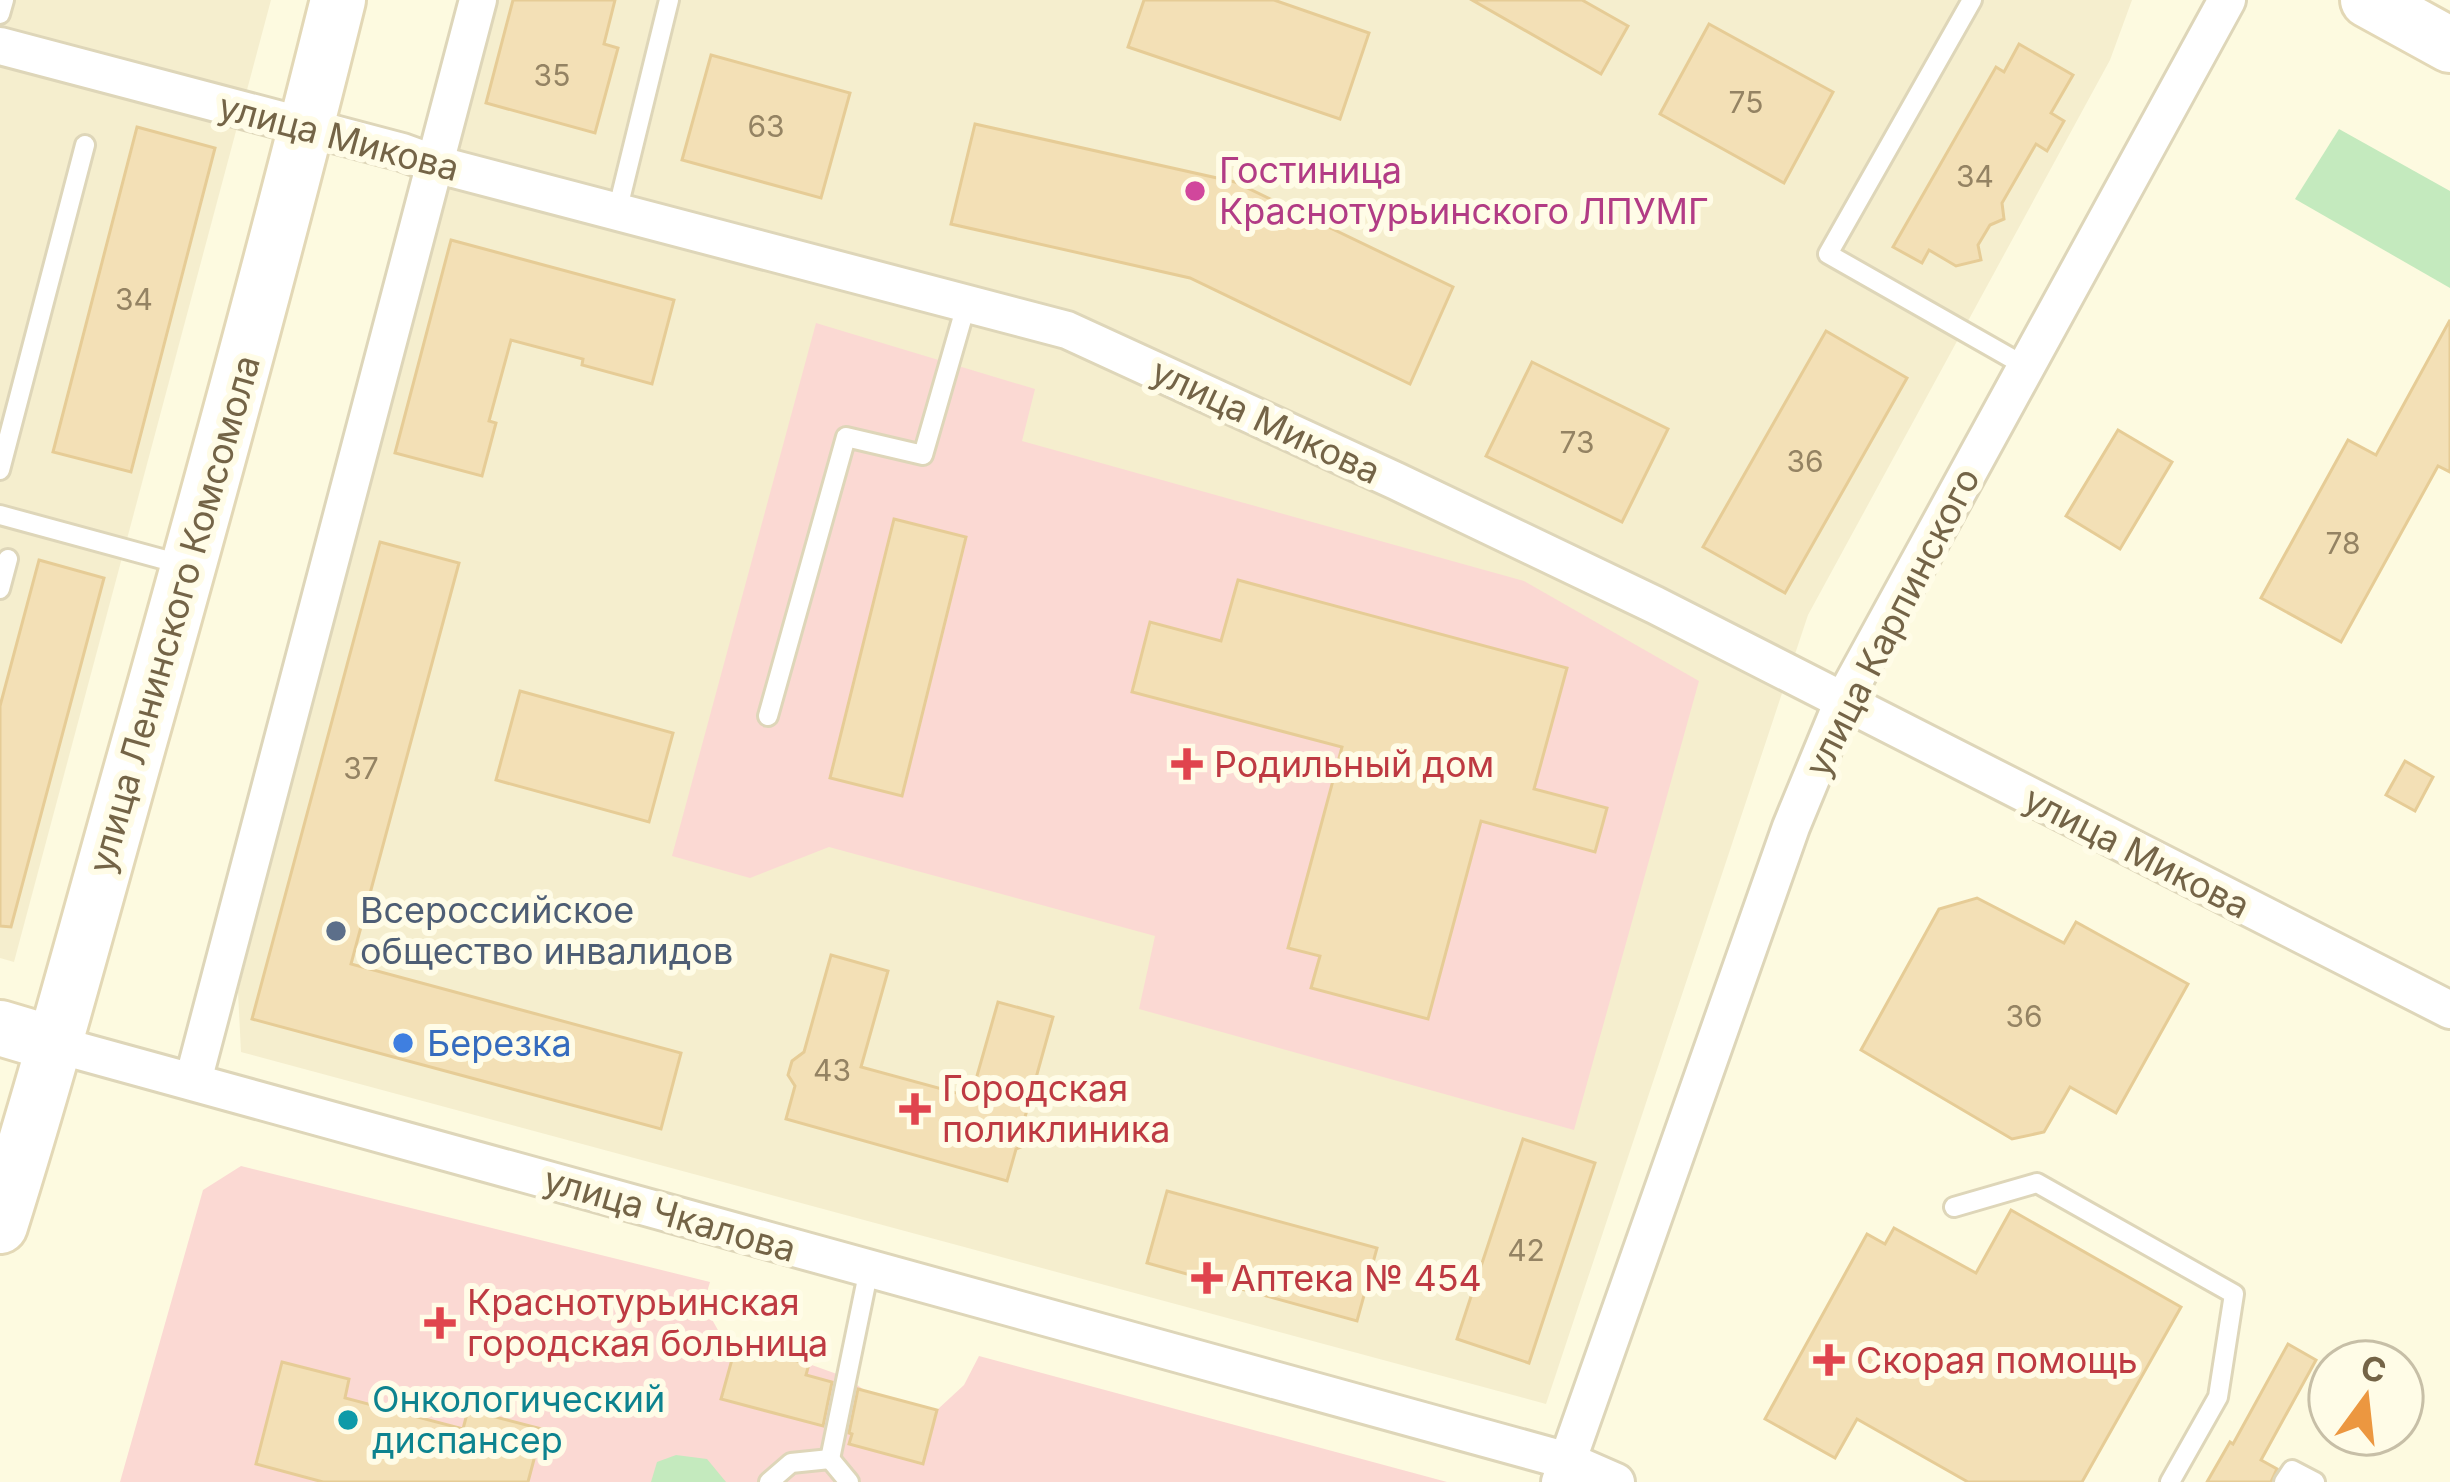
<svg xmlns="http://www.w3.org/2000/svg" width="2450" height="1482" viewBox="0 0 2450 1482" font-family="Inter,sans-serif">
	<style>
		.residential { fill: #f5eece }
		.medical { fill: #fbd9d3 }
		.green { fill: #c4eabe }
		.building { fill: #f3e0b6; stroke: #e6cc96; stroke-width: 3 }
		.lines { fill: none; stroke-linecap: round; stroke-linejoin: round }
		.service-casing { stroke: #ded6b9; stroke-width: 24 }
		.minor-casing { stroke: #ded6b9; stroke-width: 42 }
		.secondary-casing { stroke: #e3d8b6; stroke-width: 60 }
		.service { stroke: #fff; stroke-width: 18 }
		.minor { stroke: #fff; stroke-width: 36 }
		.secondary { stroke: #fff; stroke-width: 54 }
		.hotel-dot { fill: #d1479c; stroke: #fffce7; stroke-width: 4.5 }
		.health-dot { fill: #e0444e; stroke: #fffce7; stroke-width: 4.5 }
		.service-dot { fill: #5c6f8a; stroke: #fffce7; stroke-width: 4.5 }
		.shop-dot { fill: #3f7fe0; stroke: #fffce7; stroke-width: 4.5 }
		.culture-dot { fill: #0f9aa8; stroke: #fffce7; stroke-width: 4.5 }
		.labels { text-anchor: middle; stroke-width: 12; stroke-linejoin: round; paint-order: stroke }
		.number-label { font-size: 30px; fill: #948363 }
		.street-label { font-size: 36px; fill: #746447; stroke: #fffce7 }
		.hotel-label { font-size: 36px; fill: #b23c85; stroke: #fffce7; text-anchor: start }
		.health-label { font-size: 36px; fill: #be3a42; stroke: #fffce7; text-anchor: start }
		.service-label { font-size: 36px; fill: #4e5e75; stroke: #fffce7; text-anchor: start }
		.shop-label { font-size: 36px; fill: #366cbe; stroke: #fffce7; text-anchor: start }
		.culture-label { font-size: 36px; fill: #0d838f; stroke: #fffce7; text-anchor: start }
	</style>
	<rect width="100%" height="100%" fill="#fdfae0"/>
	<g class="residential">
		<polygon points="0,0 271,0 14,962 0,958"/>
		<polygon points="493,0 2132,0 2110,60 1808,615 1546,1404 241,1052 238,992"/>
	</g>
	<g class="medical">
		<polygon points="816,323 1035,389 1022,441 1524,581 1699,681 1574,1130 1139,1009 1155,936 829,847 750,878 672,856"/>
		<polygon points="241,1166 710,1282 705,1299 709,1314 719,1332 736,1345 809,1364 848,1378 864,1390 937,1410 964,1385 979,1356 1447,1482 120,1482 203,1190"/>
	</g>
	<g class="green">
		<polygon points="2339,129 2450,191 2450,288 2295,199"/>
		<polygon points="676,1455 707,1459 726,1482 651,1482 657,1462"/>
	</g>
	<g class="building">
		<polygon points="513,0 615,0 604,44 618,48 595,133 486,103"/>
		<polygon points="1144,0 1274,0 1369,33 1340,119 1128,47"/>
		<polygon points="1472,0 1582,0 1628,26 1601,74"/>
		<polygon points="1709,24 1833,92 1784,183 1660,114"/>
		<polygon points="2019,44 2073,75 2051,113 2064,121 2047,151 2036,144 2002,203 2004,219 1990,225 1978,245 1981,260 1956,266 1929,250 1922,263 1893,247 1996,67 2004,72"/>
		<polygon points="711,55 850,93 821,198 682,160"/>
		<polygon points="975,124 1235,182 1453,287 1410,384 1190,278 951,224"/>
		<polygon points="137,127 215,148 131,472 53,452"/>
		<polygon points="451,240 674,300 652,384 582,365 583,359 511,340 489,421 496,423 482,476 395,453"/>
		<polygon points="2450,320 2450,472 2438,466 2341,642 2261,598 2348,440 2376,455"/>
		<polygon points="1826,331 1907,378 1785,593 1703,547"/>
		<polygon points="1532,362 1668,429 1622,522 1486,456"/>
		<polygon points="2118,430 2172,462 2120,549 2066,516"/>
		<polygon points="894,519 966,537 902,796 830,778"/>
		<polygon points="380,542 459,563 351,964 681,1053 661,1129 252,1019"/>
		<polygon points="39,560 104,578 11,927 0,926 0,706"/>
		<polygon points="1238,580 1567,668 1534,789 1607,808 1595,852 1481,821 1428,1019 1311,988 1320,956 1288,948 1342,747 1132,692 1150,622 1221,641"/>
		<polygon points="520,691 673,733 649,822 496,780"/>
		<polygon points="2405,761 2433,777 2415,811 2386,795"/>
		<polygon points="1977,898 2064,943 2076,922 2188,984 2116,1113 2070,1087 2044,1132 2012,1139 1861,1050 1939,909"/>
		<polygon points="831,955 888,971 861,1067 971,1097 998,1002 1053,1017 1025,1117 1033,1128 1028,1144 1016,1149 1007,1181 786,1119 795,1086 788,1075 792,1061 804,1052"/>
		<polygon points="1523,1139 1595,1163 1529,1363 1457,1339"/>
		<polygon points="1167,1191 1377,1248 1357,1321 1147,1263"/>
		<polygon points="2011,1210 2181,1307 2082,1482 1968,1482 1857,1419 1835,1458 1765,1419 1867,1234 1885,1244 1894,1228 1976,1273"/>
		<polygon points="2288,1344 2316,1360 2261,1460 2277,1469 2271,1482 2207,1482 2230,1442 2233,1444"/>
		<polygon points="736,1345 809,1364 806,1375 832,1382 823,1426 721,1399"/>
		<polygon points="282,1362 349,1379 345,1398 463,1429 468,1410 542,1429 528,1482 323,1482 256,1464"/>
		<polygon points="858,1389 937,1410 923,1464 849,1444 852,1434 849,1433"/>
	</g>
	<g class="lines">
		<g class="service-casing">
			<g id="service">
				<polyline points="1972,0 1828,254 2025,366"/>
				<polyline points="0,14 4,0"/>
				<polyline points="617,212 669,0"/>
				<polyline points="0,470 85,145"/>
				<polyline points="0,515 184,565"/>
				<polyline points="0,589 8,559"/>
				<polyline points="768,716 846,437 923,455 967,302"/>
				<polyline points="1954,1207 2037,1183 2234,1294 2218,1397 2170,1482"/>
				<polyline points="830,1459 869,1269"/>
				<polyline points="830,1459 849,1482"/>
				<polyline points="769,1482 791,1463 830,1459"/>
				<polyline points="2284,1482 2292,1470 2315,1482"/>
			</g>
		</g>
		<g class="minor-casing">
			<g id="minor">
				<polyline points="0,46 402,152 435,164 1067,330 1396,481 1655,605 2450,1010"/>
				<polyline points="54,1044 1568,1461 1616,1482"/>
				<polyline points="193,1081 478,0"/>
				<polyline points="1560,1482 1791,827 1843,701 2227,0"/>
			</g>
		</g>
		<g class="secondary-casing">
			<g id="secondary">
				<polyline points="2368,0 2450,45"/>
				<polyline points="0,1028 54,1044"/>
				<path d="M0 1226C50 1067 93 906 138 746 208 498 276 250 338 0"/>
			</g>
		</g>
		<use href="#service" class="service"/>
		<use href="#minor" class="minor"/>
		<use href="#secondary" class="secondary"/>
	</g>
	<circle class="hotel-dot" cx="1195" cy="191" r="12"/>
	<g class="health-dot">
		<path d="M1181 746h12v12h12v12h-12v12h-12v-12h-12v-12h12z"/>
		<path d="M909 1091h12v12h12v12h-12v12h-12v-12h-12v-12h12z"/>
		<path d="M1201 1260h12v12h12v12h-12v12h-12v-12h-12v-12h12z"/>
		<path d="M434 1305h12v12h12v12h-12v12h-12v-12h-12v-12h12z"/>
		<path d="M1823 1342h12v12h12v12h-12v12h-12v-12h-12v-12h12z"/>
	</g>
	<circle class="service-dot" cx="336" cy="931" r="12"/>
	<circle class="shop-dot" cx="403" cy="1043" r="12"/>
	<circle class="culture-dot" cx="348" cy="1420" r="12"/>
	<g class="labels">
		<g class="number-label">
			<text x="552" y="86">35</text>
			<text x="1746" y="113">75</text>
			<text x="766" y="137">63</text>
			<text x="1975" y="187">34</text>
			<text x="134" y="310">34</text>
			<text x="1577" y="453">73</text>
			<text x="1805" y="472">36</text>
			<text x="2343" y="554">78</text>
			<text x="361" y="779">37</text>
			<text x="2024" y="1027">36</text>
			<text x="832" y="1081">43</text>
			<text x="1526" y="1261">42</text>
		</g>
		<g class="street-label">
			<text transform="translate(339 137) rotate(15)" y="13">улица Микова</text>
			<text transform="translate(1266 421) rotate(25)" y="13">улица Микова</text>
			<text transform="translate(174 614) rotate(-74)" y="13">улица Ленинского Комсомола</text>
			<text transform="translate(1892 622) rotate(-63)" y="13">улица Карпинского</text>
			<text transform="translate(2137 852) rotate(27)" y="13">улица Микова</text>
			<text transform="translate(670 1214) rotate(16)" y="13">улица Чкалова</text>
		</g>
		<g class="hotel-label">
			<text x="1219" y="183">Гостиница<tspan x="1219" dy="41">Краснотурьинского ЛПУМГ</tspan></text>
		</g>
		<g class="health-label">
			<text x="1214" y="777">Родильный дом</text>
			<text x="942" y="1101">Городская<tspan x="942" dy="41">поликлиника</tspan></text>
			<text x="1231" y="1291">Аптека № 454</text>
			<text x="467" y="1315">Краснотурьинская<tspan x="467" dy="41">городская больница</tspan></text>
			<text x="1856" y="1373">Скорая помощь</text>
		</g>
		<g class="service-label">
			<text x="360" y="923">Всероссийское<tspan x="360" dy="41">общество инвалидов</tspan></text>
		</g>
		<g class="shop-label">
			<text x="427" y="1056">Березка</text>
		</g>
		<g class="culture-label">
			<text x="372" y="1412">Онкологический<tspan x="372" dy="41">диспансер</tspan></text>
		</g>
	</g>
	<g transform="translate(2366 1398) rotate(15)"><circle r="57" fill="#fffce7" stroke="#c7bfa7" stroke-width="3"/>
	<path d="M0-9L21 45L0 30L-21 45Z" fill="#ec9740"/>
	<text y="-18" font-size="33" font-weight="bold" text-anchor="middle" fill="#746447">С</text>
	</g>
</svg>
